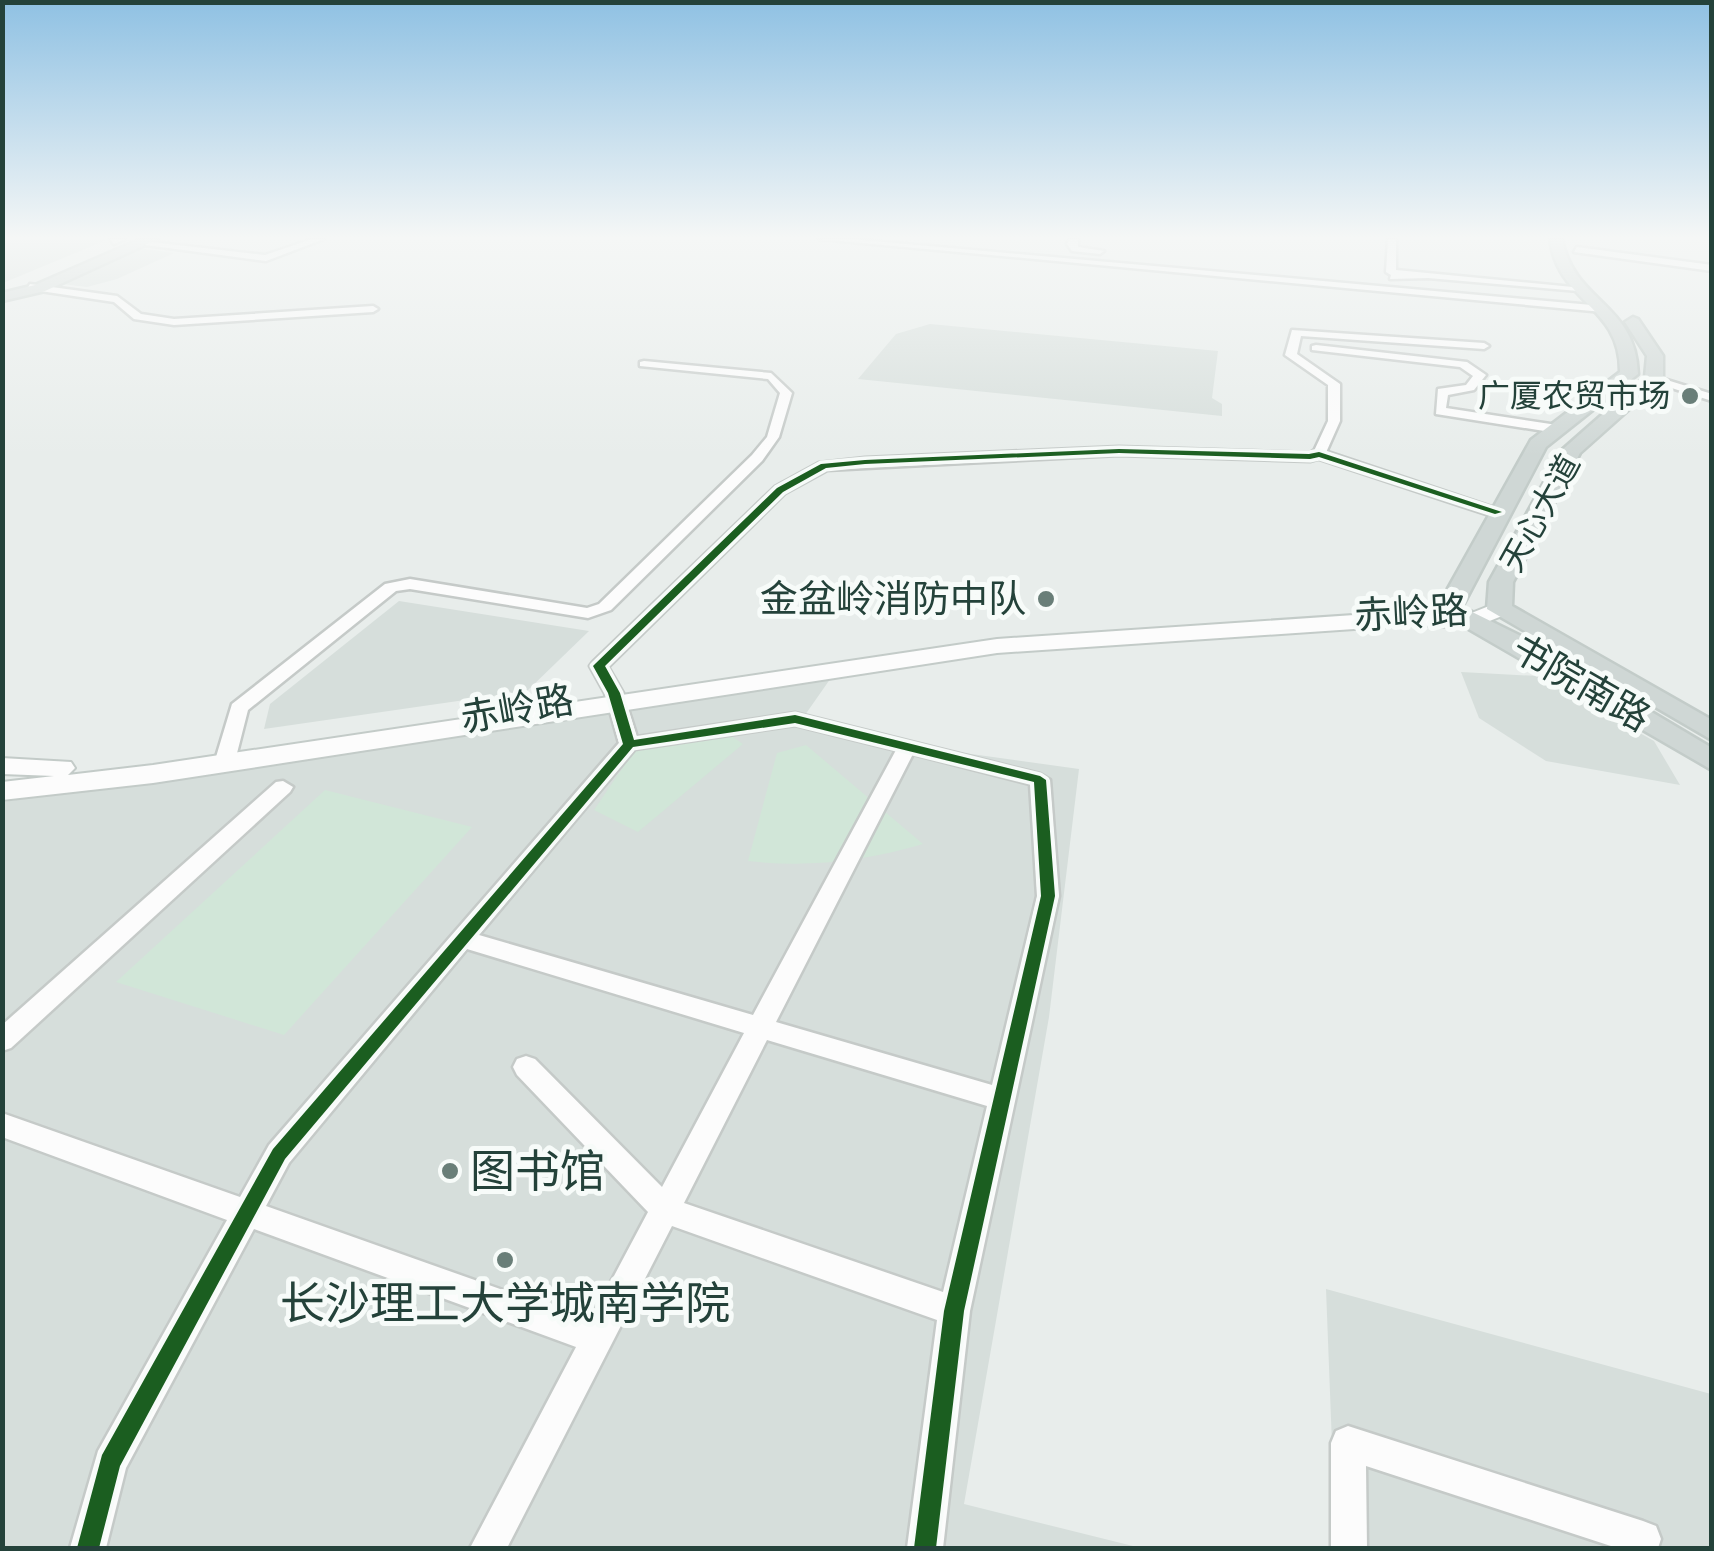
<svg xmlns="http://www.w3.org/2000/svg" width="1714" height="1551" viewBox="0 0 1714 1551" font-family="Jost,'Noto Sans SC',sans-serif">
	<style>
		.built { fill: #d6dedb }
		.green { fill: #d1e6d8 }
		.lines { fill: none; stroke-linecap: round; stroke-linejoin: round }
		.minor-casing { stroke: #c5cac8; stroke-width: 5 }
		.tertiary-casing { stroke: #c5cac8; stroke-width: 5 }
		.secondary-casing { stroke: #c3cbc8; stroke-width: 4 }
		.primary-casing { stroke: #c3ccc9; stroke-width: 5 }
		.minor { fill: #fcfcfc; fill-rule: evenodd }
		.tertiary { fill: #fcfcfc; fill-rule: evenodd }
		.secondary { fill: #fcfcfc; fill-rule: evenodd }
		.primary { fill: #cfd7d5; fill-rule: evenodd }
		.cycleway-casing { stroke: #f7fbf9; stroke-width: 7 }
		.cycleway { fill: #1b5e20; fill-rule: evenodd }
		.poi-dot { fill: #697e78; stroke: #f7fbf9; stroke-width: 4 }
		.labels { text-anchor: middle; stroke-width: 10; stroke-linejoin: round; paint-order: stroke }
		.far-poi-label { font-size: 32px; fill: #24423a; stroke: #f7fbf9; text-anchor: end }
		.far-street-label { font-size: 32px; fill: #24423a; stroke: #f7fbf9 }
		.poi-label { font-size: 38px; fill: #24423a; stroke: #f7fbf9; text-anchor: end }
		.street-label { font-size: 38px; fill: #24423a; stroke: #f7fbf9 }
		.near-poi-label { font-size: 45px; fill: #24423a; stroke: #f7fbf9; text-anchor: start }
	</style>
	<rect width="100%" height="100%" fill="#e8edeb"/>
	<g class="built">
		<polygon points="3,239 109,239 3,283"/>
		<polygon points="138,248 174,253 117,279 87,287 62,284"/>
		<polygon points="930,324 1218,351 1212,398 1222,404 1222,416 858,379 896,334"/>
		<polygon points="399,601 589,631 527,691 264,729 270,704"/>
		<polygon points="1461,672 1538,676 1654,741 1680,785 1546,761 1479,718"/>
		<polygon points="833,675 805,715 964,753 1079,769 1049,1017 964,1504 1141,1548 3,1548 3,802"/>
		<polygon points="1326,1289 1711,1394 1711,1548 1336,1548"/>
	</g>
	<g class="green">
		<polygon points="727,733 743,744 638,832 594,810 636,748"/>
		<path d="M806 745 923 844C865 861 808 868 748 861L777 753Z"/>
		<polygon points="325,790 472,827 284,1035 116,982"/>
	</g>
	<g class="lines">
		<g class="minor-casing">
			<g id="minor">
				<polygon points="312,239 324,239 266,261 138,244 142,241 265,255"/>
				<polygon points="819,239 850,239 1603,306 1608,309 1603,312"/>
				<polygon points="1070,239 1078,239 1078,247 1104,251 1100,254 1072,251 1067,244"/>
				<polygon points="1388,239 1396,239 1396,270 1583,288 1578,291 1428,278 1390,279 1391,275 1386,272"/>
				<polygon points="1577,247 1712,265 1712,271 1574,252"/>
				<polygon points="30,284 117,296 141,314 174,319 373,306 378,309 373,312 174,325 134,319 114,302 27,289"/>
				<path d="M1292 330 1484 343 1489 346 1484 349 1301 336 1297 354 1340 384V421L1324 457 1310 461 1119 455 827 470 785 493 608 667 623 693 637 737 795 713 1040 774 1050 780 1059 896 970 1311 943 1548H907L937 1320 672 1226 507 1548H470L576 1347 254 1229 126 1468 106 1548H70L98 1451 227 1220 2 1137V1113L240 1197 269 1145 619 743 605 693 590 666 593 662 775 487 819 463 865 458 1119 447 1309 453 1314 451 1328 421V385L1285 355ZM795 725 896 750 753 1015 479 935 635 749ZM913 754 1030 784 1037 896 992 1085 776 1022ZM467 949 744 1033 662 1187 535 1059 526 1056 517 1059 513 1067 517 1075 648 1212 590 1321 266 1206 289 1163ZM767 1040 987 1106 943 1292 684 1203Z"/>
				<polygon points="1316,345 1467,362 1486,375 1474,390 1448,395 1446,408 1557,425 1563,429 1557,433 1436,414 1438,389 1466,385 1473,376 1460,367 1312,350 1312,346"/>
				<polygon points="644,361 771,373 792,393 779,437 762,461 611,610 588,618 410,589 396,591 248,710 236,757 226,763 219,761 216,757 232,704 385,584 410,579 587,608 599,604 752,455 767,437 780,393 768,379 640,366 640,362"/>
				<polygon points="1654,376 1712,394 1712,401 1650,381 1650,377"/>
				<polygon points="283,781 293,787 290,792 11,1048 2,1051 2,1025 276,782"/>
				<polygon points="1348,1426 1643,1521 1656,1526 1661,1539 1658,1548 1617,1548 1366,1466 1367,1548 1331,1548 1331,1443 1336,1431"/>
			</g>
		</g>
		<g class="tertiary-casing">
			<g id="tertiary">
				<polygon points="110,239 125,239 114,244"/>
				<polygon points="1313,451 1325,451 1507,512 1504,516 1492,516 1313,457"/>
			</g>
		</g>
		<g class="secondary-casing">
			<polygon id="secondary" points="1499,602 1507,604 1510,609 1507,614 1472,628 1413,625 997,653 153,783 2,800 2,782 54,776 2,774 2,758 71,762 75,768 68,775 153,765 997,639 1413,611 1469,614"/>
		</g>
		<g class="primary-casing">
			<g id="primary">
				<polygon points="141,239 158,239 45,291 2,301 2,293 35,285"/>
				<path d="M1550 239H1562C1574 303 1636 303 1638 374L1546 447 1462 607 1539 645 1712 748V770L1436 610 1531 440 1620 372C1621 305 1558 303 1550 239Z"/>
				<polygon points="1633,317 1638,319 1663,356 1663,379 1580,453 1513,582 1512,606 1712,720 1712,740 1487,609 1489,582 1562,450 1645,377 1647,356 1625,322"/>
			</g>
		</g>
		<use href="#minor" class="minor"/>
		<use href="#tertiary" class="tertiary"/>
		<use href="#secondary" class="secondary"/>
		<use href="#primary" class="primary"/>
		<g class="cycleway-casing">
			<polygon id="cycleway" points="1119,449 1309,454 1319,452 1502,512 1495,514 1319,457 1310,459 1119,453 865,464 826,468 783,492 605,666 620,693 634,740 795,715 1040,776 1046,780 1055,896 964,1311 936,1548 914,1548 944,1311 1041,896 1034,782 795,723 633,747 285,1159 120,1466 99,1548 77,1548 102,1455 273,1149 623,744 608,693 593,666 595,664 777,488 821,464 865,460"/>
		</g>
		<use href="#cycleway" class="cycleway"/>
	</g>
	<linearGradient id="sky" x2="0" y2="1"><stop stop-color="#8fc1e3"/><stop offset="0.52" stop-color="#f5f7f6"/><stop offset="1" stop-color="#f5f7f6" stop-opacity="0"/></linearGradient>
	<rect width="1714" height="456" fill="url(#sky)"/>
	<g class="poi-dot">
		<circle cx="1690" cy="396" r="10"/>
		<circle cx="1046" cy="599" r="10"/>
		<circle cx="450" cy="1171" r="10"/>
		<circle cx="505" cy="1260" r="10"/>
	</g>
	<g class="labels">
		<g class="far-poi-label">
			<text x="1670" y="407">广厦农贸市场</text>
		</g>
		<g class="far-street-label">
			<text transform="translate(1540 513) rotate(-61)" y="11">天心大道</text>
		</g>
		<g class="poi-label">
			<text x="1026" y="612">金盆岭消防中队</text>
		</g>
		<g class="street-label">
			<text transform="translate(1411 613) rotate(-3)" y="13">赤岭路</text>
			<text transform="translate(1581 683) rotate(30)" y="13">书院南路</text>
			<text transform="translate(517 709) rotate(-10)" y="13">赤岭路</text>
		</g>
		<g class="near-poi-label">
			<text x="470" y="1187">图书馆</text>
			<text x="505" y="1319" text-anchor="middle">长沙理工大学城南学院</text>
		</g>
	</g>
	<rect width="1714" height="1551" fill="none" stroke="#24423a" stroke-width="10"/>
</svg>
